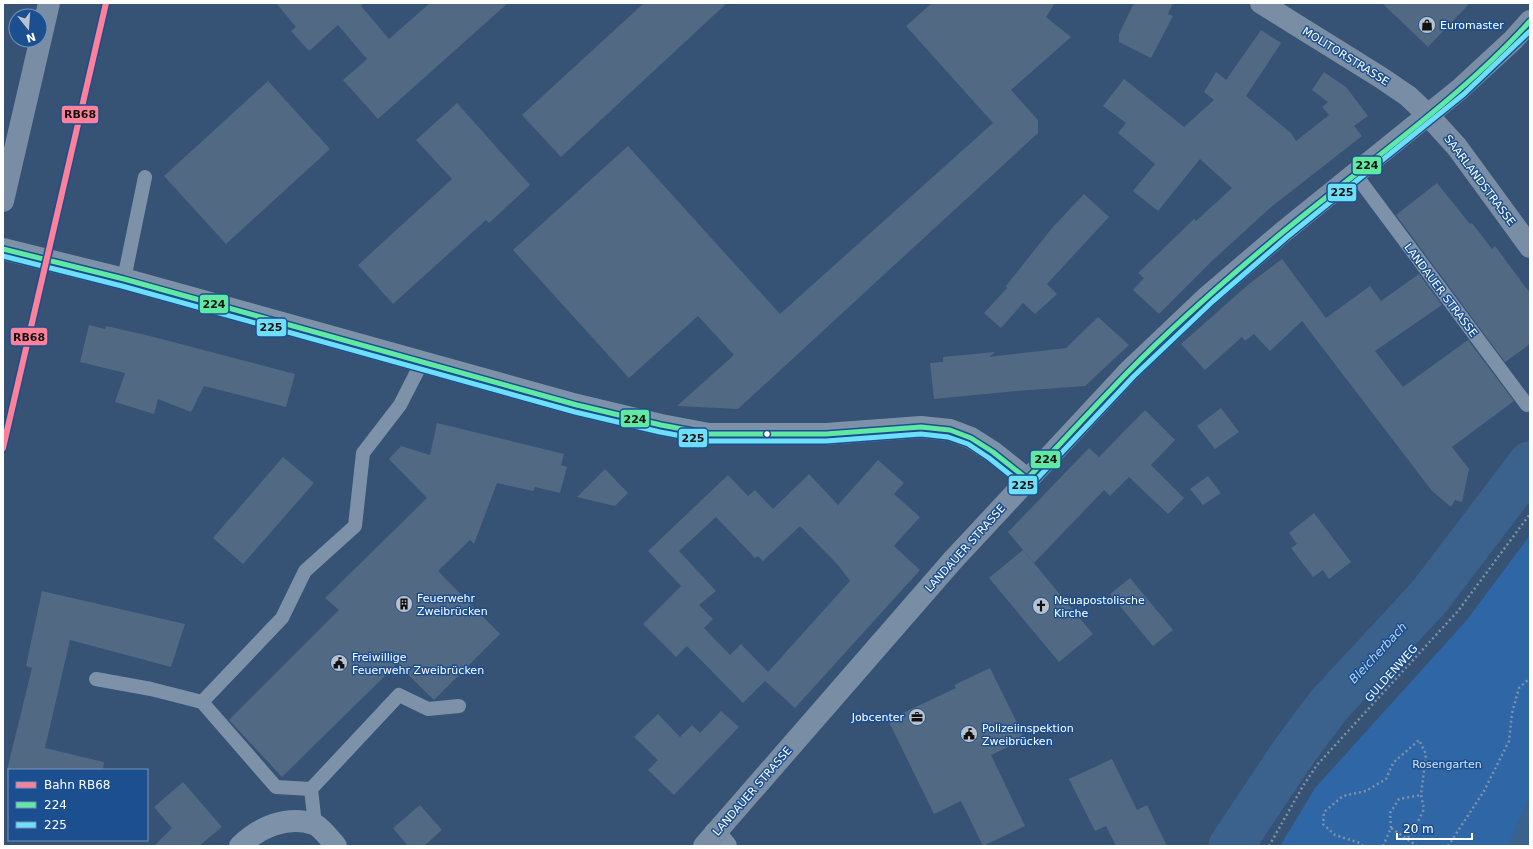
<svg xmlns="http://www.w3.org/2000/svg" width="1533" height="849" viewBox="0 0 1533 849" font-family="'DejaVu Sans',sans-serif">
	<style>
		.green { fill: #2f66a5 }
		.water { fill: #3b618d }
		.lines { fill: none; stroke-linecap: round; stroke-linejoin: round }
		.river { stroke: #3b618d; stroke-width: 45 }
		.building { fill: #526984; fill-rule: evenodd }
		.path { stroke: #7d92a8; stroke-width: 2.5; stroke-dasharray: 2 3; stroke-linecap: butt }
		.service { stroke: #7d92a8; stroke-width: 14 }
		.minor { stroke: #7d92a8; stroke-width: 22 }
		.tertiary { stroke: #7d92a8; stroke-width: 22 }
		.secondary { stroke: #798da4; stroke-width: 22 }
		.bus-1-casing { stroke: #1b4f8f; stroke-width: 8 }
		.bus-2-casing { stroke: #1b4f8f; stroke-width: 8 }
		.bus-1 { stroke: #60e9a3; stroke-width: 5 }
		.bus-2 { stroke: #6ddff8; stroke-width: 5 }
		.rail-1-casing { stroke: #1b4f8f; stroke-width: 9 }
		.rail-1 { stroke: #ff8098; stroke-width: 6 }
		.bus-dot { fill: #fff; stroke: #1b4f8f; stroke-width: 1.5 }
		.labels { text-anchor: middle; stroke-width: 3; stroke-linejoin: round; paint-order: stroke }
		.poi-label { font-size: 11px; fill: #fff; stroke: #1b4f8f; text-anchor: start }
		.street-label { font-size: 11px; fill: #fff; stroke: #1b4f8f }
		.park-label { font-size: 11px; fill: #cfe3fa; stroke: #1b4f8f }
		.water-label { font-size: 12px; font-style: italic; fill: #b5d3f5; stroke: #1b4f8f }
		.line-badge { stroke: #1b4f8f; stroke-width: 1.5 }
		.pale-badge-label { font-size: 11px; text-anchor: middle; font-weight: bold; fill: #111 }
	</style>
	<rect width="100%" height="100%" fill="#365274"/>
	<polygon class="green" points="1530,535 1530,846 1280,846 1315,788 1466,621"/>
	<polygon class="water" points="1530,794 1530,846 1508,846"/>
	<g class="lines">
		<polyline class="river" points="1231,846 1293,753 1328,706 1429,597 1530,464"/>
	</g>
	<g class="building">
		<polygon points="276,3 364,3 361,6 389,39 430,3 508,3 378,119 343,80 367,59 338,25 309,51 291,31 296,27"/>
		<polygon points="644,3 727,3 561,157 522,115"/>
		<polygon points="932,3 1055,3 1046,17 1071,37 1011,90 1038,120 1038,133 738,409 677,406 734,355 698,316 629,378 513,250 628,146 780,314 993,123 906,26"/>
		<polygon points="1134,3 1173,3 1168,14 1173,16 1151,58 1119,42 1119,34"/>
		<polygon points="1382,3 1470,3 1428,47"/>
		<polygon points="1261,30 1281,43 1246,96 1291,133 1296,141 1329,115 1322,107 1328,102 1312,90 1324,72 1346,87 1368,116 1354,126 1362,136 1270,208 1213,260 1159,314 1133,290 1144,278 1138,273 1194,219 1196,221 1232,188 1200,159 1158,211 1133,191 1155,164 1118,133 1126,123 1103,106 1124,79 1184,127 1214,100 1204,92 1216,72 1226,80"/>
		<polygon points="268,81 330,149 226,244 164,176"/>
		<polygon points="457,103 530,185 489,223 486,220 393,304 358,265 452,179 416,140"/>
		<polygon points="1437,183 1470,224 1472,223 1492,249 1495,246 1530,293 1530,344 1505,362 1396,215"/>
		<polygon points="1084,194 1109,217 1047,284 1057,294 1035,314 1023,303 1001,328 984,313 1007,288 1006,286 1052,228"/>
		<polygon points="1282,259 1326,318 1370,286 1381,301 1419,274 1442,305 1375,351 1403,387 1468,340 1514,401 1452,447 1469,469 1462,502 1455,500 1451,507 1432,491 1302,321 1270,351 1254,334 1245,341 1242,337 1205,370 1181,344 1249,284"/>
		<polygon points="1098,317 1129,345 1085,386 1016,391 934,399 930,363 943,362 943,357 995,352 989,357 1066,348"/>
		<polygon points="89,325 105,329 106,326 150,336 295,374 286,407 204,386 191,412 158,399 154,414 115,402 125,373 80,362"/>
		<polygon points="1221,408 1239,432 1215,449 1197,426"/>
		<polygon points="1145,410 1175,440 1151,465 1184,498 1168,514 1129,477 1110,496 1104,490 1034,563 1008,532 1089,448 1099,457"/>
		<polygon points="437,423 564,454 561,465 567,467 560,493 535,487 533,491 497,483 474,544 470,540 438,571 500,634 434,700 397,664 282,777 229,720 339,610 325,598 427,498 389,459 401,446 430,455"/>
		<polygon points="283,457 314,483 243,564 213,538"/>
		<path d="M878 460 904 483 894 494 920 517 894 546 920 570 795 708 765 681 743 703 687 646 676 657 643 624 681 586 648 551 728 475 748 496 755 490 773 509 809 474 838 505ZM716 517 755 558 758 556 763 561 800 526 838 565 850 581 768 672 741 644 730 655 704 628 713 619 699 605 716 591 679 551Z"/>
		<polygon points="605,469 628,493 615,506 577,497"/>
		<polygon points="1208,476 1221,493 1203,505 1190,489"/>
		<polygon points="1314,513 1351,562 1329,579 1323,570 1313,577 1291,548 1297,544 1289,533"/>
		<polygon points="1023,550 1093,634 1059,662 989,578"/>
		<polygon points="1130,578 1173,630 1153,646 1110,594"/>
		<polygon points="42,591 185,624 171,667 70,640 45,748 104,762 103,770 7,770 32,668 26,666"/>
		<polygon points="990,668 1025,739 991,755 1025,826 983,846 961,801 934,814 888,720 956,688 954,685"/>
		<polygon points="721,711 739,727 674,795 648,770 658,760 634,737 658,714 680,737 692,725 700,733"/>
		<polygon points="1112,759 1137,810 1147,805 1167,846 1116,846 1106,826 1095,831 1069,779"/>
		<polygon points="183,782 222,827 199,846 154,846 172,828 154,807"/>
		<polygon points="420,805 442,830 424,846 408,846 393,828"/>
	</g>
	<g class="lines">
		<g class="path">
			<polyline points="1391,828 1390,813 1399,799 1421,795"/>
			<polyline points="1269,846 1303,786 1317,765 1458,611 1530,514"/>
			<polyline points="1363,846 1360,843 1335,835 1323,824 1324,812 1343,796 1366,791 1386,779 1393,763 1419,740 1426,754 1421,795 1424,809 1416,826 1407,839"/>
			<polyline points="1383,846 1391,828 1417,846"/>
			<polyline points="1448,846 1484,791 1509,741 1512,713 1519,688 1530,678"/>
		</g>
		<g class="service">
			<polyline points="1355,174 1527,405"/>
			<polyline points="124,279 145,177"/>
			<polyline points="422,362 400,405 363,453 355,526 305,571 282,618 202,702 276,787 311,789 399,695 428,709 459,706"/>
			<polyline points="96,679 151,689 202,702"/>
			<polyline points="311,789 315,825"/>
		</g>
		<g class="minor">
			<polyline points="715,833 726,846"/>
			<path d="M240 846C259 827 288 815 314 824 321 827 331 840 336 846"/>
		</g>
		<polyline class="tertiary" points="3,249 124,279 577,405 661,425 709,434 826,434 921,427 950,430 971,438 993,452 1027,479"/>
		<g class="secondary">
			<polyline points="1261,3 1380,77 1408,96 1428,115 1457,147 1530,247"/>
			<polyline points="3,201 49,3"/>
			<polyline points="704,846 953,560 1129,371 1208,296 1283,232 1460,89 1513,40 1530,21"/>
		</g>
		<g class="bus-1-casing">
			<path id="bus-1" d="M3 249 124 279 577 405 661 425 709 434H826L921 427 950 430 971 438 993 452 1027 479C1061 443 1094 407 1128 372 1177 322 1230 276 1283 232 1365 164 1459 100 1530 21"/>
		</g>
		<g class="bus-2-casing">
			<polyline id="bus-2" points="3,256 122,286 575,412 660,432 709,441 826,441 921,434 948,437 968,444 989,458 1023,485 1028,486 1032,484 1134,376 1213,301 1287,237 1464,94 1530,31"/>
		</g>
		<use href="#bus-1" class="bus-1"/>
		<use href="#bus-2" class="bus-2"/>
		<g class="rail-1-casing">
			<polyline id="rail-1" points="3,448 106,3"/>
		</g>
		<use href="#rail-1" class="rail-1"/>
	</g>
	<defs>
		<g id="shop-disc" transform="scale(0.9)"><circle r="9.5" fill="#b9c2ce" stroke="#1b4f8f"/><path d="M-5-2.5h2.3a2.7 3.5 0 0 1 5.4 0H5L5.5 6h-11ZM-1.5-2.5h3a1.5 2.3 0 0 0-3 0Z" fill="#111"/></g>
		<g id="building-disc" transform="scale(0.9)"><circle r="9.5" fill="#b9c2ce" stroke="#1b4f8f"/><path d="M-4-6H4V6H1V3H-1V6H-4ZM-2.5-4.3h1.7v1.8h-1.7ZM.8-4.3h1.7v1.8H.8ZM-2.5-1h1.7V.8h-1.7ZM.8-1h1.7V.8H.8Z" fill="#111"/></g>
		<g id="church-disc" transform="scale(0.9)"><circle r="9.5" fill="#b9c2ce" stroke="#1b4f8f"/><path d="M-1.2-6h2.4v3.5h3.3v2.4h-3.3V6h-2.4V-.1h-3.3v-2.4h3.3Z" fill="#111"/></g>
		<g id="civic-disc" transform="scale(0.9)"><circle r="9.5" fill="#b9c2ce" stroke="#1b4f8f"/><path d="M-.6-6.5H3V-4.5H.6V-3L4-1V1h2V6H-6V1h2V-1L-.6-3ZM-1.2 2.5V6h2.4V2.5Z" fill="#111"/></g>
		<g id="office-disc" transform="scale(0.9)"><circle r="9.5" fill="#b9c2ce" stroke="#1b4f8f"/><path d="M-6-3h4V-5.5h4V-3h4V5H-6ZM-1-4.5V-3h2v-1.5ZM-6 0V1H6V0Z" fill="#111"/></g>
	</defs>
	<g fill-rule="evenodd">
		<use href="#shop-disc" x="1427" y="25"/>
		<use href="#building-disc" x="404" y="604"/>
		<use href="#church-disc" x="1041" y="606"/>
		<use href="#civic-disc" x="339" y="663"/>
		<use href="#office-disc" x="917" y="717"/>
		<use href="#civic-disc" x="969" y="734"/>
	</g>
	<circle class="bus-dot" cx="767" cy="434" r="3.5"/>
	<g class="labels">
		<g class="poi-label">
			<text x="1440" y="29">Euromaster</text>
			<text x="417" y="602">Feuerwehr<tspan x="417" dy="13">Zweibrücken</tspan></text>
			<text x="1054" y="604">Neuapostolische<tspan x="1054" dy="13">Kirche</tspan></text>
			<text x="352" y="661">Freiwillige<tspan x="352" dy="13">Feuerwehr Zweibrücken</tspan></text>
			<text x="904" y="721" text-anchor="end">Jobcenter</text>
			<text x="982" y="732">Polizeiinspektion<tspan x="982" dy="13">Zweibrücken</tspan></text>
		</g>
		<g class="street-label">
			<text transform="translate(1346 56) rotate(32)" y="4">MOLITORSTRASSE</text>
			<text transform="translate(1480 180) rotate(53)" y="4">SAARLANDSTRASSE</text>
			<text transform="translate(1441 290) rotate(53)" y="4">LANDAUER STRASSE</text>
			<text transform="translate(965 548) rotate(-48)" y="4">LANDAUER STRASSE</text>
			<text transform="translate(1391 673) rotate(-48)" y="4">GULDENWEG</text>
			<text transform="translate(752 791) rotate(-49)" y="4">LANDAUER STRASSE</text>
		</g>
		<g class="park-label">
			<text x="1447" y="768">Rosengarten</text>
		</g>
		<g class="water-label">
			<text transform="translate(1378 653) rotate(-47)" y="4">Bleicherbach</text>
		</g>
	</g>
	<g class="line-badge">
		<rect x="61" y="105" width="38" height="19" rx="4" fill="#ff8098"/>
		<rect x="1352" y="156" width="30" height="19" rx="4" fill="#60e9a3"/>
		<rect x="1327" y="183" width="30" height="19" rx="4" fill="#6ddff8"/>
		<rect x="199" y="294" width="30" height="20" rx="4" fill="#60e9a3"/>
		<rect x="256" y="318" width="31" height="19" rx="4" fill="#6ddff8"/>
		<rect x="10" y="327" width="38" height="19" rx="4" fill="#ff8098"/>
		<rect x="620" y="409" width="30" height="19" rx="4" fill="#60e9a3"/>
		<rect x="678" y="428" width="30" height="20" rx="4" fill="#6ddff8"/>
		<rect x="1030" y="450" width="31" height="19" rx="4" fill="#60e9a3"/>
		<rect x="1008" y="475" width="30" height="20" rx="4" fill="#6ddff8"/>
	</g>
	<g class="pale-badge-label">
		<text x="80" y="118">RB68</text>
		<text x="1367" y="169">224</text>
		<text x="1342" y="196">225</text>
		<text x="214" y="308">224</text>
		<text x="271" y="331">225</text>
		<text x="29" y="341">RB68</text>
		<text x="635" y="423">224</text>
		<text x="693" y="442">225</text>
		<text x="1046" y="463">224</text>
		<text x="1023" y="489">225</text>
	</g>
	<rect width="1533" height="849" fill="none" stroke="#ffffff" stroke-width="8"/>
	<rect x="8" y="769" width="140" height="72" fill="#1b4f8f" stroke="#7695bc"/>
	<rect x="16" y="782" width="20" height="6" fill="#ff8098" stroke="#7695bc"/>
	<text x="44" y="789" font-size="12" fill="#ffffff">Bahn RB68</text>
	<rect x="16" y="802" width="20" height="6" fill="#60e9a3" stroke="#7695bc"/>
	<text x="44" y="809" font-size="12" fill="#ffffff">224</text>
	<rect x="16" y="822" width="20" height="6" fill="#6ddff8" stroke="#7695bc"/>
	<text x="44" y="829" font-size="12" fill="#ffffff">225</text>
	<g transform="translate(28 28) rotate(163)"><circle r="19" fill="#1b4f8f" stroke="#7695bc"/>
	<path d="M0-3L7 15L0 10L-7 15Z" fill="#b9c2ce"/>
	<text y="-6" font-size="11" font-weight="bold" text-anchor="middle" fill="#ffffff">N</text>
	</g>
	<path d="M1397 833v6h75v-6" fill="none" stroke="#ffffff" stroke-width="2"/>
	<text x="1403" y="833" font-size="12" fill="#ffffff" stroke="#1b4f8f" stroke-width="3" paint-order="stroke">20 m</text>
</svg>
